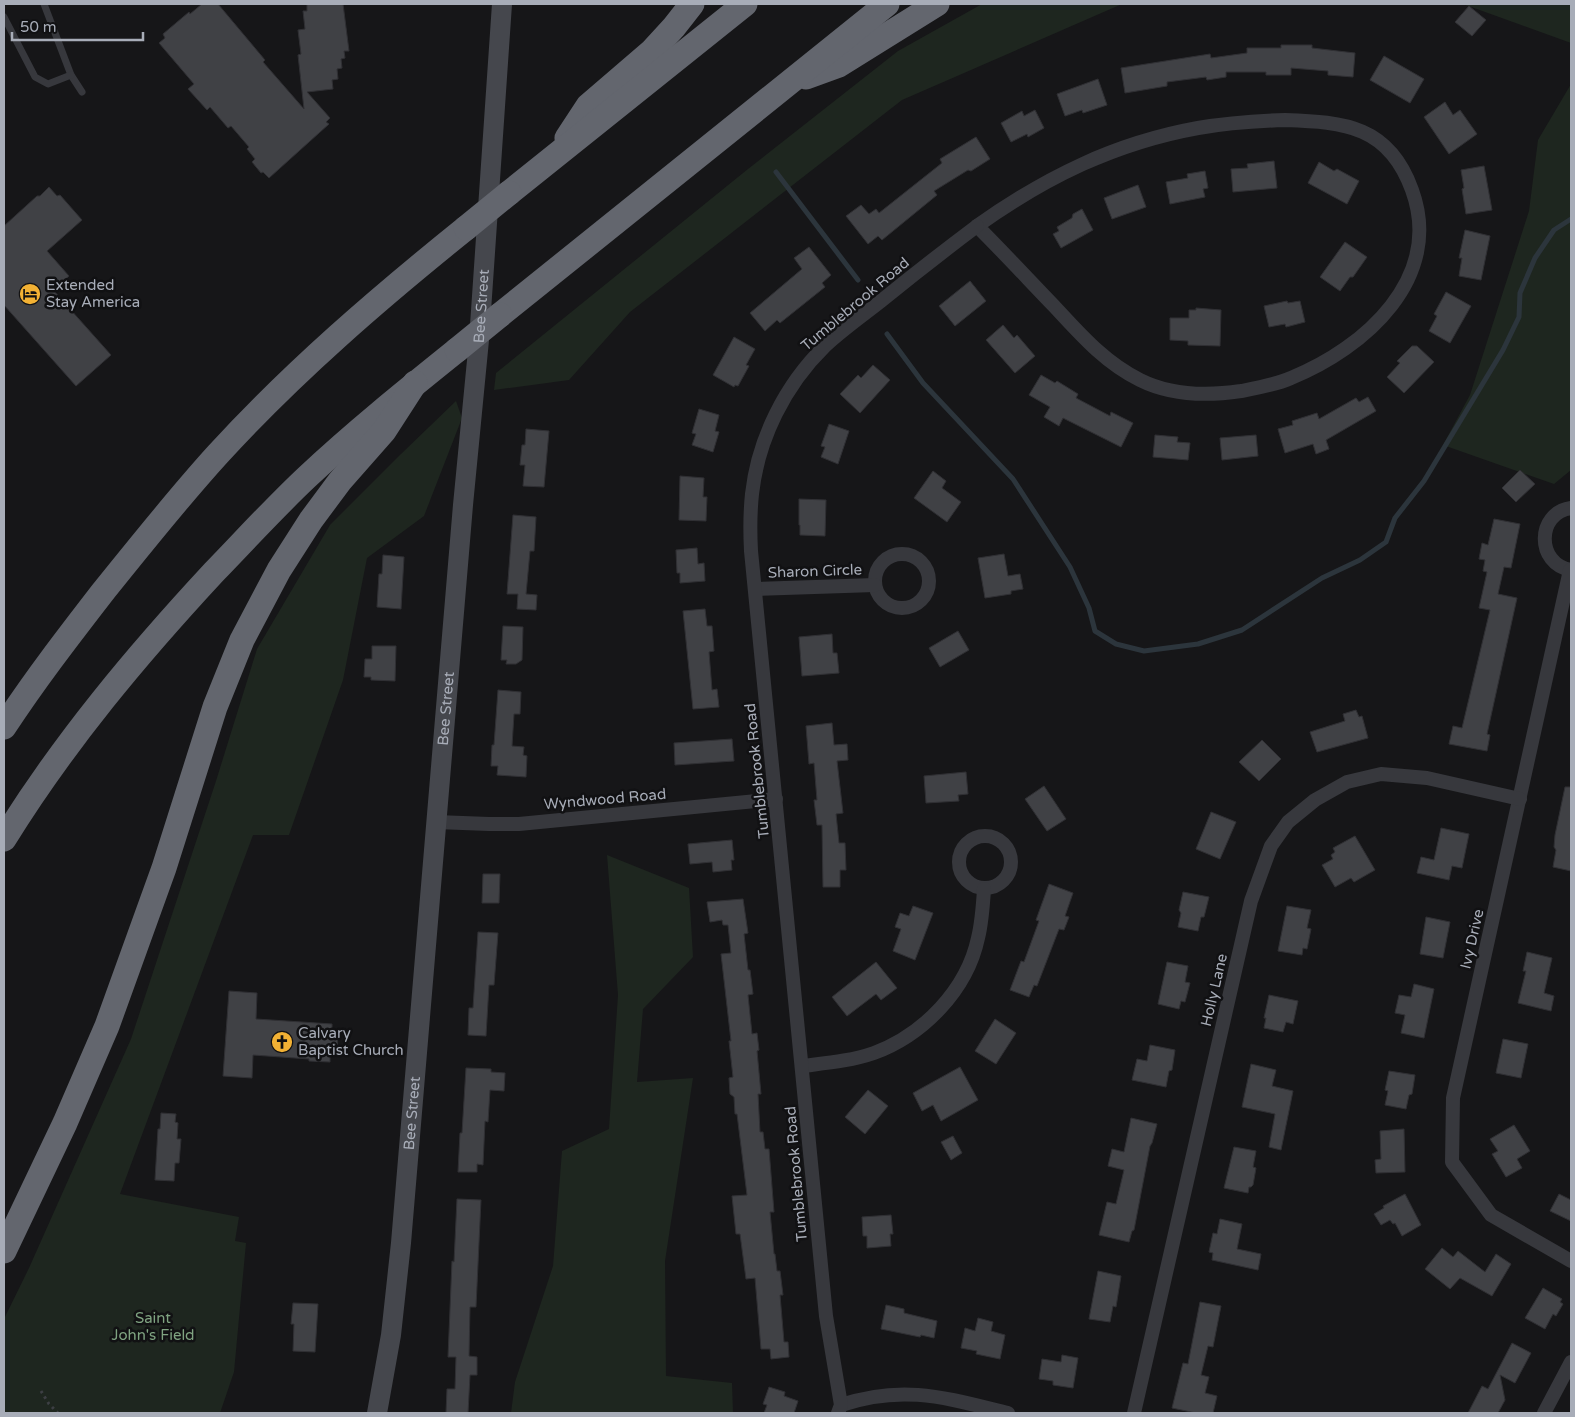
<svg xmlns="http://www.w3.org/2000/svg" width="1575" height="1417" viewBox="0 0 1575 1417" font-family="'Varela Round',sans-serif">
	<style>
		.green { fill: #1e261f }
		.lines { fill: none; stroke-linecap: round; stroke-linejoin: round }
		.stream { stroke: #2c353c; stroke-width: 5 }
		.building { fill: #404145; stroke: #303034 }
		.path { stroke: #3d3f44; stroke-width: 3; stroke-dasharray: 2.5 4; stroke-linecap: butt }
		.lane { stroke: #37383d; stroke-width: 7 }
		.street { stroke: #37383d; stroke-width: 14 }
		.secondary { stroke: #45474d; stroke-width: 20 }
		.highway { stroke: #63666e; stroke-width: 25 }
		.highway-bridge { stroke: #63666e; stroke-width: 25 }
		.labels { text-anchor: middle; stroke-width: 5; stroke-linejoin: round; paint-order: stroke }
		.poi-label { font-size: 15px; fill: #a8adb8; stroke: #111113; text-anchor: start }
		.street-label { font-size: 15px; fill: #a8adb8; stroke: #111113 }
		.park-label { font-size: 15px; fill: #7fa381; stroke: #111113 }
	</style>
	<rect width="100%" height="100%" fill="#161618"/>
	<g class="green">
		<polygon points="982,4 1122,4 902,100 630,312 569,380 494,390 496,373 748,169 898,51"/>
		<polygon points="1463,4 1571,4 1571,43"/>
		<polygon points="1571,84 1571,470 1554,484 1443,445 1470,395 1529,211 1538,140"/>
		<polygon points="456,401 462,418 424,516 367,558 343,680 289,835 253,835 120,1194 239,1217 235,1241 246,1243 234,1372 220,1413 4,1413 4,1319 29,1268 131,1039 216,781 257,649 330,525 401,454"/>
		<polygon points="607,855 689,888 693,957 643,1009 637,1082 693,1078 665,1261 666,1376 732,1383 733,1413 511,1413 515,1382 553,1266 562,1151 609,1129 618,995"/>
	</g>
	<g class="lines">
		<g class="stream">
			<polyline points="776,172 858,280"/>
			<polyline points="887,334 923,383 1013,479 1070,567 1089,608 1095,631 1116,644 1144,651 1198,644 1242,630 1322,578 1360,560 1386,542 1395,518 1424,481 1503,350 1519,317 1520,293 1535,258 1554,230 1571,219"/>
		</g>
	</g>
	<g class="building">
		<polygon points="202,4 218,4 265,60 263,62 304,109 298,55 301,54 298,30 305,29 303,11 307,11 307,4 343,4 349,51 344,51 345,58 341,59 342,68 337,69 338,79 332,80 333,89 307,92 330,118 326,122 329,124 269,178 263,172 261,173 252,162 255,159 247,149 249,147 231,126 228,128 210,107 207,110 188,89 194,84 159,43 165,38 163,34 189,12 190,14"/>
		<polygon points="1469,6 1486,20 1472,36 1455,22"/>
		<polygon points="1281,45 1312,45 1312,48 1355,53 1353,77 1328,75 1328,71 1291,68 1291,75 1266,75 1266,72 1226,72 1226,77 1207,80 1206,77 1167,82 1167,86 1125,93 1121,68 1210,54 1211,58 1247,53 1247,48 1281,48"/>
		<polygon points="1384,56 1424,79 1410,103 1370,80"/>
		<polygon points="1098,79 1107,105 1083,113 1082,110 1065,116 1057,94"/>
		<polygon points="1445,102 1453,115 1460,110 1477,134 1449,154 1424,117"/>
		<polygon points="1035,110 1044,128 1028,137 1027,134 1011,142 1001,123 1022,111 1024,116"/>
		<polygon points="976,137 990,159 971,171 968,170 934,191 937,195 882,240 878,236 868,244 846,216 861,205 869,214 876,209 879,213 942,163 940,159"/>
		<polygon points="1274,161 1277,188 1233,192 1231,169 1248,168 1247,164"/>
		<polygon points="1319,162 1334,171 1337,169 1359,181 1347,204 1308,183"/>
		<polygon points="1484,166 1492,210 1466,214 1462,189 1464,188 1461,170"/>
		<polygon points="1205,171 1208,188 1203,189 1205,197 1170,204 1166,182 1188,178 1187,174"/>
		<polygon points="1138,185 1146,207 1112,219 1104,198"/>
		<polygon points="49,187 57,196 60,195 82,220 47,251 69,276 53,290 111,355 76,386 4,305 4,226 37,196 40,196"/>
		<polygon points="1082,209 1093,230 1061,248 1053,234 1059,231 1057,227 1072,218 1073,214"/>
		<polygon points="1465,230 1490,236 1481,280 1459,276 1462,258 1459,258"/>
		<polygon points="1345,242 1367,257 1353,277 1350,277 1340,291 1320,277"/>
		<polygon points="809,247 831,275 822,283 825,287 780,323 777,320 765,331 750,313 802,269 794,258"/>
		<polygon points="970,281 986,301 955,326 939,306"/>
		<polygon points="1446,292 1471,306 1450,343 1429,331 1437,316 1434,314"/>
		<polygon points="1287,301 1288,303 1300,301 1305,322 1286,327 1285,324 1269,327 1264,306"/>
		<polygon points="1196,308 1221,310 1220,346 1188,345 1188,341 1170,340 1170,318 1189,318 1189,310 1196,310"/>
		<polygon points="1003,325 1014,338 1017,335 1035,356 1015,373 986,340"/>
		<polygon points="734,337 755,349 746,365 749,366 738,386 735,385 734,387 713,375"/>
		<polygon points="1412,346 1417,346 1434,362 1404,393 1387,377 1400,363 1397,361"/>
		<polygon points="873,365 890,380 860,413 840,394 858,375 861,378"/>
		<polygon points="1041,375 1055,383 1057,381 1078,394 1076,398 1110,416 1111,412 1133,423 1121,447 1063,418 1059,426 1044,417 1050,407 1029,395"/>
		<polygon points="1368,397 1376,411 1326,440 1329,449 1316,454 1313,444 1285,453 1278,429 1293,425 1292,421 1317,413 1319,419 1356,398 1359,402"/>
		<polygon points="699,409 719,415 715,431 719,432 713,452 692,445 696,434 692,433"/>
		<polygon points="829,424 849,431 838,464 821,457 825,447 821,446"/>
		<polygon points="526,429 549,431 544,487 523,486 525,465 520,465 522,445 525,445"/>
		<polygon points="1155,435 1178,437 1177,442 1190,443 1188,460 1153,457"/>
		<polygon points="1256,435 1258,456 1222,460 1220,438"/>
		<polygon points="1520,470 1535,484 1516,502 1502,488"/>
		<polygon points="933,471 946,481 942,488 961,502 947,522 914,498"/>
		<polygon points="680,476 704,478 703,497 707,497 706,521 679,520"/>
		<polygon points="799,499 826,500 825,536 800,535 800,525 799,525"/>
		<polygon points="513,515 536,517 534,551 530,551 526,594 537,595 536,610 517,609 518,594 507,594"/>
		<polygon points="1494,519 1520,524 1511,568 1504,567 1498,594 1517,598 1487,734 1490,735 1487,751 1449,744 1453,726 1462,728 1490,610 1479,608 1487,572 1483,571 1485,560 1479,559 1482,543 1488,545"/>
		<polygon points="697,548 698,564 704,563 705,581 680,583 680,573 677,573 676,550"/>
		<polygon points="1004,554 1008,576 1020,574 1023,589 1011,591 1011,594 985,598 978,558"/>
		<polygon points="383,555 404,557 401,609 377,607 379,574 382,574"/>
		<polygon points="705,609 707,626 712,626 714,651 709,652 712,690 717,689 719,707 693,709 683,611"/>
		<polygon points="503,626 523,627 522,660 516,664 506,664 507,660 501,660"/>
		<polygon points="958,631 969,650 940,667 929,648"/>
		<polygon points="832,634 833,653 837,653 839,673 802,676 799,637"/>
		<polygon points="372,646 396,646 395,681 371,680 371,677 364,677 365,659 372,659"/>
		<polygon points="498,690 521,692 520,714 514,714 512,746 524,747 523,755 527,756 526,777 497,775 498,766 491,766 492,745 494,745"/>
		<polygon points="1356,710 1359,717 1362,716 1368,738 1317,752 1310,732 1345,721 1343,714"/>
		<polygon points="832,723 834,745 847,744 848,760 837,761 843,813 836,814 839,843 845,843 846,870 840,870 840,887 823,887 822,825 817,825 814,800 817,800 814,763 809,764 806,726"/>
		<polygon points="732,739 734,761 675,765 674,743"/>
		<polygon points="1262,740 1281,759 1259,781 1239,762"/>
		<polygon points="966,772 968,794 958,795 959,801 926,803 924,776"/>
		<polygon points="1044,786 1066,819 1047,831 1025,799"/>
		<polygon points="1565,787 1571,787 1571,871 1553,867 1556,850 1554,847 1555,835"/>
		<polygon points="1211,812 1236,822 1220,859 1196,849"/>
		<polygon points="1441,828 1469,834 1462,868 1452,866 1449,880 1417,873 1421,857 1434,860"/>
		<polygon points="1355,836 1375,870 1354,882 1351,878 1335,887 1322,865 1333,859 1331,855 1335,852 1333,848"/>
		<polygon points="732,840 734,860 731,860 732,870 713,872 712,862 690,864 688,844"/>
		<polygon points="483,874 500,874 499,903 482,903"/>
		<polygon points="1049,884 1073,893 1065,916 1069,917 1064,930 1059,929 1037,986 1034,985 1029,997 1010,990 1021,961 1024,962 1039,921 1036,920"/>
		<polygon points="1183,892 1209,897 1204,917 1201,917 1198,931 1178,927 1181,913 1179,910"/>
		<polygon points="743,899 748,933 744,934 748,970 750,970 753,994 748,995 752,1034 757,1033 759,1050 757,1051 761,1094 758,1094 760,1132 763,1132 765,1149 769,1149 774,1212 770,1212 774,1254 775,1254 777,1271 780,1271 783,1295 780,1295 784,1342 788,1342 789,1357 771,1359 770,1349 761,1349 755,1278 746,1279 740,1234 736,1234 732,1196 747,1195 737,1114 735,1114 734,1097 730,1094 729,1078 733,1077 729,1041 731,1041 721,954 731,953 728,925 723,925 722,920 710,922 707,902"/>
		<polygon points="913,906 933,913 915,960 893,951 901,929 895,927 900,913 909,916"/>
		<polygon points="1287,906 1311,910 1307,928 1311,929 1307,949 1303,948 1302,955 1278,951"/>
		<polygon points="1426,917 1450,922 1443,958 1420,954"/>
		<polygon points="478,932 498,933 494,985 489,985 486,1036 468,1035 469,1008 473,1008"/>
		<polygon points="1527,952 1552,958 1544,993 1554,996 1551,1011 1518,1003 1526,971 1523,971"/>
		<polygon points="876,962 897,988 881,1000 876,994 847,1016 832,997"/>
		<polygon points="1167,962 1188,966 1185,982 1190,983 1185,1002 1181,1001 1179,1009 1158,1004"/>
		<polygon points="1414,984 1434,989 1424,1038 1401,1033 1405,1015 1395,1013 1399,995 1411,997"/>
		<polygon points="229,991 257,993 256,1019 332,1024 332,1030 338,1030 337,1055 330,1055 330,1062 309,1061 309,1059 253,1055 252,1078 223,1076"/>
		<polygon points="1269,995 1298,1001 1293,1024 1286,1022 1283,1032 1264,1028 1266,1018 1264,1018"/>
		<polygon points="995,1019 1016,1033 996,1064 975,1051"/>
		<polygon points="1503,1039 1528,1044 1521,1078 1496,1073"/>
		<polygon points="1150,1045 1175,1050 1172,1070 1169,1071 1166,1087 1132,1080 1137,1059 1147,1061"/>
		<polygon points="1251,1064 1276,1070 1272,1086 1293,1091 1281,1150 1269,1147 1275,1114 1242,1107"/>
		<polygon points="960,1067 978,1100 941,1121 933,1105 922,1111 913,1093"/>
		<polygon points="466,1068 491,1069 491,1072 505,1073 504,1091 490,1090 488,1122 485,1121 483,1165 477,1164 477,1172 458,1172 460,1133 462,1133"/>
		<polygon points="1389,1071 1415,1075 1412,1094 1409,1095 1406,1109 1385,1105 1388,1091 1385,1090"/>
		<polygon points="868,1090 888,1106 865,1134 845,1117"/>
		<polygon points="161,1113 176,1114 175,1122 178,1123 177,1139 181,1139 179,1163 175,1163 174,1181 155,1180 158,1129 160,1129"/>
		<polygon points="1131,1118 1157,1124 1152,1143 1150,1146 1134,1230 1132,1231 1129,1242 1099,1235 1107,1202 1116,1204 1124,1170 1108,1166 1112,1149 1124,1152"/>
		<polygon points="1514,1125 1530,1151 1517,1159 1522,1168 1506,1177 1492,1154 1498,1151 1490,1139"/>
		<polygon points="1404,1129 1405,1172 1376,1173 1375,1160 1381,1159 1380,1131"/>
		<polygon points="953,1136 962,1153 951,1160 941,1142"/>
		<polygon points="1234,1147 1256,1151 1253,1167 1256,1168 1253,1185 1251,1187 1249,1187 1248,1193 1224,1188"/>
		<polygon points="1405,1194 1421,1225 1402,1236 1395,1223 1393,1224 1390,1220 1381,1225 1374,1214 1384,1208 1383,1206"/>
		<polygon points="1559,1194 1571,1200 1571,1221 1550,1211"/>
		<polygon points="457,1199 481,1200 476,1307 470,1307 469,1356 477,1357 477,1375 470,1375 468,1413 446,1413 447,1389 455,1389 456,1357 448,1357 452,1261 454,1262"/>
		<polygon points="891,1215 893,1234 890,1234 891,1246 867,1248 867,1236 863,1236 862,1217"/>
		<polygon points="1220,1219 1242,1224 1237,1249 1261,1254 1258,1270 1212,1260 1213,1253 1209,1252 1213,1233 1217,1234"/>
		<polygon points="1442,1248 1453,1257 1458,1251 1485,1272 1496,1254 1511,1264 1492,1296 1460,1278 1450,1289 1425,1269"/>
		<polygon points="1098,1271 1121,1276 1116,1307 1113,1306 1110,1322 1089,1319"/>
		<polygon points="1543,1288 1562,1299 1560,1302 1563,1304 1556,1316 1553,1314 1545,1329 1525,1318"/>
		<polygon points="1200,1302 1221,1306 1213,1347 1208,1346 1201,1375 1209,1377 1205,1393 1217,1396 1213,1413 1196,1413 1172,1408 1183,1363 1188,1364"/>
		<polygon points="293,1303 318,1304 315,1352 293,1351 294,1324 291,1324"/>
		<polygon points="886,1305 904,1309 904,1313 937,1321 934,1338 921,1335 920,1337 881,1329"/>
		<polygon points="978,1318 993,1322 991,1331 1005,1335 1000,1359 976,1354 977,1351 961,1348 965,1328 975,1331"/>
		<polygon points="1512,1343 1531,1353 1515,1383 1500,1375 1505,1400 1498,1413 1468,1413 1482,1386 1488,1389"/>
		<polygon points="1062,1355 1078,1358 1073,1388 1053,1385 1053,1381 1039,1379 1042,1359 1061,1362"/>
		<polygon points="769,1387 785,1392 784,1396 798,1401 794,1413 764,1413 767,1405 763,1404"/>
	</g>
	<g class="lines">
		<polyline class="path" points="41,1391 49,1404 58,1413"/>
		<g class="lane">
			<polyline points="44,4 71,75 82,92"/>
			<polyline points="4,17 35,77 48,84 71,75"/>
		</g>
		<g class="street">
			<path d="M1285 120C1345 122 1389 126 1412 190 1444 278 1365 348 1291 378 1275 385 1257 388 1241 391 1208 396 1170 395 1140 380 1105 363 1080 334 1054 306 1028 279 1003 252 977 226 1046 177 1115 143 1198 128 1227 123 1256 121 1285 120Z"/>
			<path d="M1571 508C1536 513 1536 564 1571 570"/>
			<circle cx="902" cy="581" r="27"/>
			<polyline points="1570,570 1453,1098 1452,1162 1491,1215 1571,1261"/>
			<polyline points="755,589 875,585"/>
			<polyline points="436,822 489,824 519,824 776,799"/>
			<circle cx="985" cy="862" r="26"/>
			<path d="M802 1066C826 1063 851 1061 874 1053 923 1035 967 990 978 938 982 922 983 905 984 889"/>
			<path d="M841 1405C904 1384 946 1398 1008 1413"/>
			<path d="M838 1413 841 1405 826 1316 751 551C750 532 750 513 752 494 758 439 785 385 825 346 842 330 862 316 881 301 913 275 945 250 977 226"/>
			<polyline points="1134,1413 1251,901 1271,846 1288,822 1315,800 1347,782 1381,774 1427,778 1520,799"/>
			<polyline points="1544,1413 1571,1362"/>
		</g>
		<path class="secondary" id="s1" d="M377 1413 391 1335 401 1243 463 505 479 340 502 4"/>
		<g class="highway">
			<polyline points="806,77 839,65 937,4"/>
			<polyline points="567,138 588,106 652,51 674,27 692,4"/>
			<polyline points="509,193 745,4"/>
			<polyline points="500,315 887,4"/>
			<path d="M4 727C34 681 68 637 102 593 140 546 177 499 218 454 294 371 379 298 466 228"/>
			<path d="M4 839C64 742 137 655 214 572 245 540 275 507 307 477 355 432 406 391 457 350"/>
			<polyline points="4,1251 65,1123 107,1026 164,868 215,707 242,640 279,570 311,520 340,481 384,431 415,383"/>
		</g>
		<g class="highway-bridge">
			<polyline points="466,228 509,193"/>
			<polyline points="457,350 500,315"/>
		</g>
	</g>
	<defs>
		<g id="hotel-disc" transform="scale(1.125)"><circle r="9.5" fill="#f2b134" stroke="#111113"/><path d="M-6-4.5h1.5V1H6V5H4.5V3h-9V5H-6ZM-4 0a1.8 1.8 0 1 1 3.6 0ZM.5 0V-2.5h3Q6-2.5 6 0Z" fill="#111"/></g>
		<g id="church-disc" transform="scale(1.125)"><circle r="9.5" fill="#f2b134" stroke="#111113"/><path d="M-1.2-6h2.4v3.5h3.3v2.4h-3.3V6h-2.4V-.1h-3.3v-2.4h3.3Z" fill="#111"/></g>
	</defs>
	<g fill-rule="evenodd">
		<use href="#hotel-disc" x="30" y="294"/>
		<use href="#church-disc" x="282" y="1042"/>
	</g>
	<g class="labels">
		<g class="poi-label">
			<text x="46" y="290">Extended<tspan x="46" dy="17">Stay America</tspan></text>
			<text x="298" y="1038">Calvary<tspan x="298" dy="17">Baptist Church</tspan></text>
		</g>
		<g class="street-label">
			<text transform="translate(855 304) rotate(-40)" y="5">Tumblebrook Road</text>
			<text dy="5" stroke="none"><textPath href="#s1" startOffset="1112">Bee Street</textPath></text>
			<text transform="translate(815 571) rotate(-2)" y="5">Sharon Circle</text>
			<text dy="5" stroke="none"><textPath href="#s1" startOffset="708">Bee Street</textPath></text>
			<text transform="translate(757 771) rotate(-96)" y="5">Tumblebrook Road</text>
			<text transform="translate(605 799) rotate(-5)" y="5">Wyndwood Road</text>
			<text transform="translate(1472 939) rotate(-77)" y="5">Ivy Drive</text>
			<text transform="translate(1214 990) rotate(-77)" y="5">Holly Lane</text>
			<text dy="5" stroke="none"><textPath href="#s1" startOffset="302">Bee Street</textPath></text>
			<text transform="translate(796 1174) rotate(-95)" y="5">Tumblebrook Road</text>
		</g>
		<g class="park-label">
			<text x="153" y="1323">Saint<tspan x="153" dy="17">John's Field</tspan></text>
		</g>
	</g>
	<rect width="1575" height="1417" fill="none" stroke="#a8adb8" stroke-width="10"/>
	<path d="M12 32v8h131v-8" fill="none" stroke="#a8adb8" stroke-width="2.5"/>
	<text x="20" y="32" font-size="15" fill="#a8adb8" stroke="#111113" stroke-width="4" paint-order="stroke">50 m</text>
</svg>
